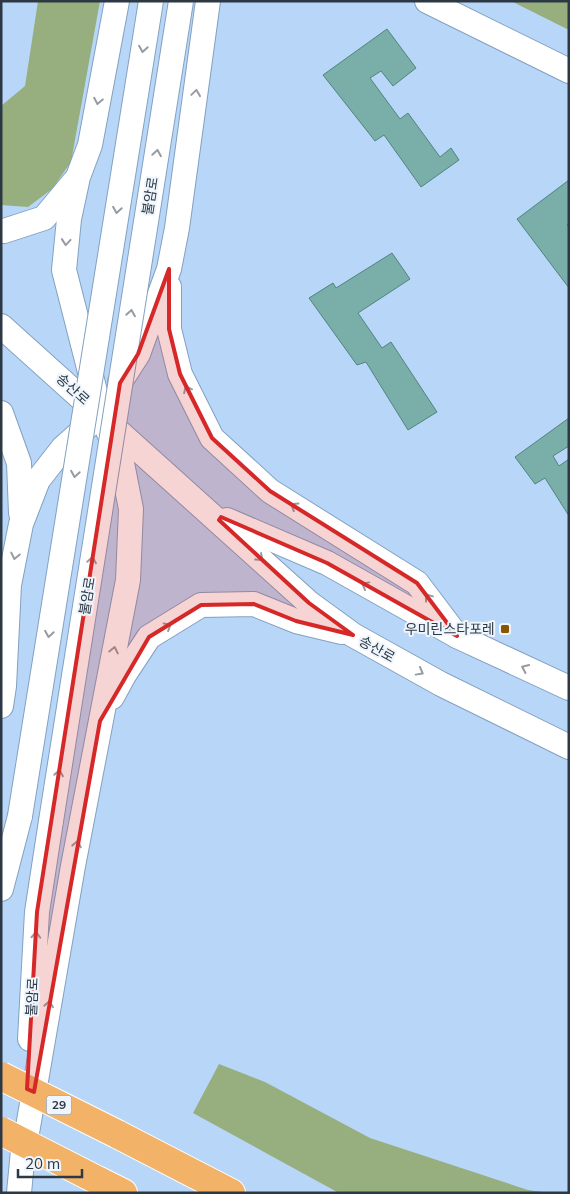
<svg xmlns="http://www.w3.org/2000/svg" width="570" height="1194" viewBox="0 0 570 1194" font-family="Mulish,'Noto Sans KR',sans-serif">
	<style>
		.green { fill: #97ae7e }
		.building { fill: #79aea9; stroke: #508480 }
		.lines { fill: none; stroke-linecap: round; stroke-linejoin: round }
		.minor-casing { stroke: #83a1c0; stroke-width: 26 }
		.highway-casing { stroke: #fff; stroke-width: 30 }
		.minor { stroke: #fff; stroke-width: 24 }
		.highway { stroke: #f2b369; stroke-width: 28 }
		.minor-bridge-casing { stroke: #83a1c0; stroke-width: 26; stroke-linecap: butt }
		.highway-bridge-casing { stroke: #fff; stroke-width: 30; stroke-linecap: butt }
		.minor-bridge { stroke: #fff; stroke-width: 24 }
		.highway-bridge { stroke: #f2b369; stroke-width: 28 }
		.oneway { stroke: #969ca2 }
		.marked { fill: #d62828; fill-opacity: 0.2; stroke: #d62828; stroke-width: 4; stroke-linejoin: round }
		.poi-dot { fill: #895500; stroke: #eff5fc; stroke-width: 2 }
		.labels { text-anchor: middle; stroke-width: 4; stroke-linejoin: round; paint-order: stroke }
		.shield { fill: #eff5fc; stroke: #66717c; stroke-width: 1 }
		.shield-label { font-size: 12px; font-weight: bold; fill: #2c3945 }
		.street-label { font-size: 14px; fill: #2c3945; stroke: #eff5fc }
		.poi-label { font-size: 14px; fill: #2c3945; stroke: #eff5fc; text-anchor: end }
	</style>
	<rect width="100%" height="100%" fill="#b8d7f8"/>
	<g class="green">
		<polygon points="38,1 100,1 71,162 52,189 28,207 1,205 1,106 25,86"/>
		<polygon points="511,1 569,1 569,30"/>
		<polygon points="219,1064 265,1082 370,1138 528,1190 550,1193 339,1193 193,1113"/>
	</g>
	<g class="building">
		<polygon points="387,29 416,68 393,86 381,71 370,78 400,119 408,113 440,157 451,148 459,160 421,187 384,135 375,141 323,75"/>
		<polygon points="569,180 569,223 567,225 569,227 569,288 517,219"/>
		<polygon points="392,253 410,279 358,313 382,348 391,342 437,412 408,430 366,362 357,365 309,298 333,283 336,288"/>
		<polygon points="569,418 569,446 553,456 559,466 569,459 569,516 545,478 535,484 515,457"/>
	</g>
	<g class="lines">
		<g class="minor-casing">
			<g id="minor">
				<polyline points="427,1 569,71"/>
				<polyline points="1,231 4,231 44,218 74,182"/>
				<polyline points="169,287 169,329 180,374 212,438 270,491 417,583 457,636"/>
				<polyline points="1,326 309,603 353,635 441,684 569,747"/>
				<polyline points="120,382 138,354 169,269 177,228 208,1"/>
				<polyline points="1,413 19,463 21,513"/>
				<polyline points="227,520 327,563 457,636 569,688"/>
				<polyline points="112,697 124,675 149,637 201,605 254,604 296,621 342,632"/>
				<polyline points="1,706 4,686 9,585 21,524 38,480 63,448 91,423"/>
				<polyline points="1,889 20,816"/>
				<polyline points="30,1039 37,912 51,821"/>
				<polyline points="23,1156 73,866 128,580 131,509 122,463 101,415 64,270 69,219 78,177 90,145 117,1"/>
				<polyline points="19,1193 24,1140"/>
			</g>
		</g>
		<g class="highway-casing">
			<g id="highway">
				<polyline points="117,1134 231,1193"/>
				<polyline points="99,1181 123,1193"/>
			</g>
		</g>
		<use href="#minor" class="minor"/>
		<use href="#highway" class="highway"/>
		<g class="minor-bridge-casing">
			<g id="minor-bridge">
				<polyline points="20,816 151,1"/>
				<polyline points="51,821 181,1"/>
			</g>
		</g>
		<g class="highway-bridge-casing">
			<g id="highway-bridge">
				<polyline points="1,1076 117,1134"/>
				<polyline points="1,1131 99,1181"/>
			</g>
		</g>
		<use href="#minor-bridge" class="minor-bridge"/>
		<use href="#highway-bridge" class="highway-bridge"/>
	</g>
	<defs><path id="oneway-chevron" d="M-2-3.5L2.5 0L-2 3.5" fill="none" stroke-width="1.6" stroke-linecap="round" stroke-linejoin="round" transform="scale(1.25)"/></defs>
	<g class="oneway">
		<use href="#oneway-chevron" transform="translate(143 49) rotate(99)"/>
		<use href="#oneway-chevron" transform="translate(196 93) rotate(-82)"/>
		<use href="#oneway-chevron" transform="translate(98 101) rotate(101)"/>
		<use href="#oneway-chevron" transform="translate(157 153) rotate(-81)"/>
		<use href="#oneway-chevron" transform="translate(117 210) rotate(99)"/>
		<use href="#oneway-chevron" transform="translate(66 242) rotate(95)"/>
		<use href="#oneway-chevron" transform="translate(131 313) rotate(-81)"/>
		<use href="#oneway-chevron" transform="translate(187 389) rotate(-116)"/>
		<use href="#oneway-chevron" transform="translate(75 474) rotate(99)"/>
		<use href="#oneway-chevron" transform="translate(294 506) rotate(-148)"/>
		<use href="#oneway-chevron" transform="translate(15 556) rotate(102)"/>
		<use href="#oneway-chevron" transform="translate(260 558) rotate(42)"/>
		<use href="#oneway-chevron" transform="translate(92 560) rotate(-81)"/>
		<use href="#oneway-chevron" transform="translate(365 585) rotate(-151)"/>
		<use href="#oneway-chevron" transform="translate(428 597) rotate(-127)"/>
		<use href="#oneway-chevron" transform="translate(168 626) rotate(-31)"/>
		<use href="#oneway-chevron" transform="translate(49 634) rotate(99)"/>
		<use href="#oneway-chevron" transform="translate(114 650) rotate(-78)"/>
		<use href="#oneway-chevron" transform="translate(525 668) rotate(-155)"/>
		<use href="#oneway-chevron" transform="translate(420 672) rotate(29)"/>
		<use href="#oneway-chevron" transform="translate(59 773) rotate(-81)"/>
		<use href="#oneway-chevron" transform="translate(77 844) rotate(-79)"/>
		<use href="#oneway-chevron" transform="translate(36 935) rotate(-87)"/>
		<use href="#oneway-chevron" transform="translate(49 1004) rotate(-80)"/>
	</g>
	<path class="marked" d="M169 269V329L180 374 212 438 270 491 417 583 457 636 327 563 221 517 219 520 309 603 353 635 296 621 254 604 201 605 149 637 100 721 34 1092 27 1089 37 912 120 383 138 354Z"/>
	<rect class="poi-dot" x="500" y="624" width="10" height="10" rx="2.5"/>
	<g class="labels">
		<rect class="shield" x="46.5" y="1095.5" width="25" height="19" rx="4"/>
		<g class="shield-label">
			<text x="59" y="1109">29</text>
		</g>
		<g class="street-label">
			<text transform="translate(150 196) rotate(-81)" y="5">불암로</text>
			<text transform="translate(73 389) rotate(42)" y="5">송산로</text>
			<text transform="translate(87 596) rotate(-81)" y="5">불암로</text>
			<text transform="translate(377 649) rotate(29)" y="5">송산로</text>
			<text transform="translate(32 997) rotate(-87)" y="5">불암로</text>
		</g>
		<g class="poi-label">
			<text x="495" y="634">우미린스타포레</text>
		</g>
	</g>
	<rect width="570" height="1194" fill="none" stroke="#2c3945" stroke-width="5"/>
	<path d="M18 1169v8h64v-8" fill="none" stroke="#2c3945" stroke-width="2.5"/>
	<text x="25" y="1169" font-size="15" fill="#2c3945" stroke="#eff5fc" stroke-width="4" paint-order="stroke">20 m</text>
</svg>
